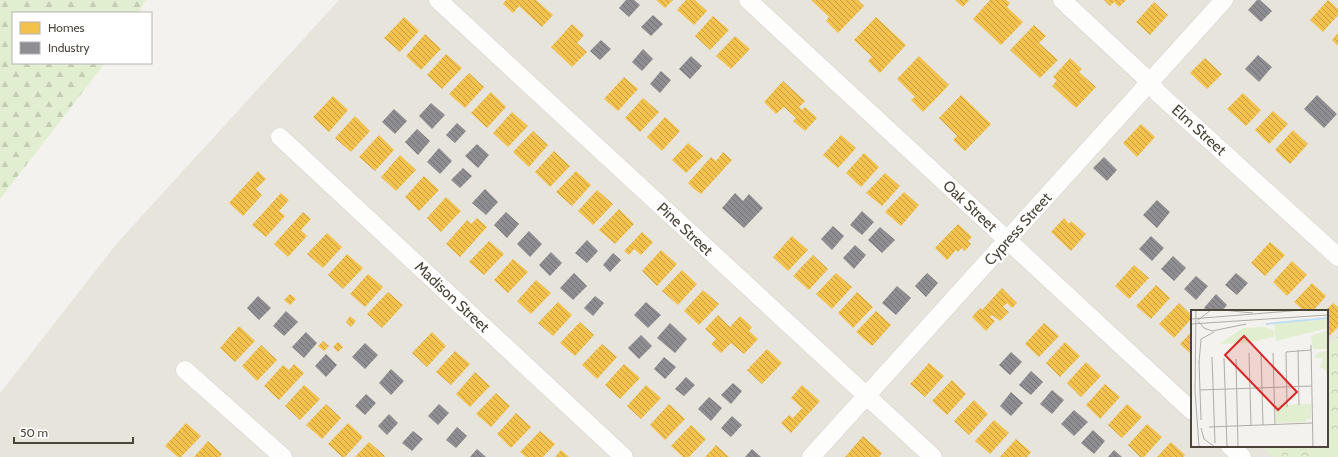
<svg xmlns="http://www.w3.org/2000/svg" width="1338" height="457" viewBox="0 0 1338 457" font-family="Cabin,sans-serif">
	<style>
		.residential { fill: #e7e4dc }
		.forest { fill: url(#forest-firs) }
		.park { fill: url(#park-crowns) }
		.pitch { fill: #e1eecf }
		.homes { fill: url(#homes-back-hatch) }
		.industry { fill: url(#industry-back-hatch) }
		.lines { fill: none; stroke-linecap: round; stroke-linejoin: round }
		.minor-casing { stroke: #d2d0cb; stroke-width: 19 }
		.minor { stroke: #fdfdfc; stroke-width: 18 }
		.labels { text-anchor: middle; stroke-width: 4; stroke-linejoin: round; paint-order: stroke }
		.street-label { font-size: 15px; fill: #4b4439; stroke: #fff }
		.inset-river { fill: none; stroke: #c0ddf1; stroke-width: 2 }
		.inset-road { fill: none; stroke: #b0aca6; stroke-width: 1 }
		.view { fill: #d62828; fill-opacity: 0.15; stroke: #d62828; stroke-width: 2 }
		.inset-edge { fill: none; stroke: #4b4439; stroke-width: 2 }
	</style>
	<defs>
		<pattern id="forest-firs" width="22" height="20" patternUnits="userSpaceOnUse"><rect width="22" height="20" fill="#e1eecf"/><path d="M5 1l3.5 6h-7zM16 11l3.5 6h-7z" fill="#c3cdb2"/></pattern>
		<pattern id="park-crowns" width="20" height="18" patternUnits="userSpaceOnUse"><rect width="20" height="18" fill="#e1eecf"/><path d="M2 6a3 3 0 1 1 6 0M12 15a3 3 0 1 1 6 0" fill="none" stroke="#c3cdb2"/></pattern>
		<pattern id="homes-back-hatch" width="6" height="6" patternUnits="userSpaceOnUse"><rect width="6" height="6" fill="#f2c14e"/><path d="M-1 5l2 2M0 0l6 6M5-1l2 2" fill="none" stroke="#c69e42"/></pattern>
		<pattern id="industry-back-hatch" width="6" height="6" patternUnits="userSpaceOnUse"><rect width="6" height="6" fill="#8d8d92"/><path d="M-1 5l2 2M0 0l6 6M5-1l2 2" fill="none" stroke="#757578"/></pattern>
	</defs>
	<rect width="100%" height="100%" fill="#f4f2ee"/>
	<polygon class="residential" points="339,0 1338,0 1338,335 1327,347 1327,311 1192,311 1192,446 1262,446 1274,457 0,457 0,393 118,242"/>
	<polygon class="forest" points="0,0 146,0 138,13 13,13 13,63 105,63 0,199"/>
	<polygon class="park" points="1338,335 1338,457 1274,457 1262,446 1327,446 1327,347"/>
	<polygon class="pitch" points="1338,433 1338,457 1312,457 1324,446 1327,446 1327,443"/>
	<g class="homes">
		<polygon points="506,0 536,0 553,15 542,27 519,6 513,13 503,4"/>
		<polygon points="656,0 673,0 665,8"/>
		<polygon points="686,0 695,0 707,11 694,25 677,10"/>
		<polygon points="811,0 858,0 864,6 838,33 826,21 829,17"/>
		<polygon points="955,0 969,0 963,7"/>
		<polygon points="990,0 1006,0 1010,3 1007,7 1023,22 1001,45 973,19"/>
		<polygon points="1104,0 1126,0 1119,7 1114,2 1110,6"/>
		<polygon points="1328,0 1338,9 1338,15 1323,32 1310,20"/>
		<polygon points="1154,2 1168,15 1150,35 1136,22"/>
		<polygon points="713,16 729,30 710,50 695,36"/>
		<polygon points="404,17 419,31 400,52 384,38"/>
		<polygon points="876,17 906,45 880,73 868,61 872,57 854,40"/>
		<polygon points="572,24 584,35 577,43 587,52 572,67 551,47"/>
		<polygon points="1034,25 1046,36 1039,43 1058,60 1040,78 1010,50"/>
		<polygon points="1338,33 1338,46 1332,40"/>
		<polygon points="425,34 441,49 421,70 406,56"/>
		<polygon points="735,36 750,49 731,69 716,56"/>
		<polygon points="446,54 462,68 442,89 427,75"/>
		<polygon points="919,56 949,85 923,112 911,100 915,97 897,79"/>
		<polygon points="1070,58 1082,69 1079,72 1096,87 1076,108 1052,86 1057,80 1053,77"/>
		<polygon points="1205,58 1222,74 1207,89 1190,73"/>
		<polygon points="469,73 484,87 465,108 449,94"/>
		<polygon points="624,77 638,89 618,111 604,99"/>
		<polygon points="783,81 805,101 799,107 802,110 805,107 817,118 805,131 793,121 796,118 784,107 776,114 764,102"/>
		<polygon points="491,92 506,107 487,128 471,113"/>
		<polygon points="1243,93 1261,110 1246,126 1227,109"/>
		<polygon points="961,95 991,124 965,151 953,140 957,136 939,118"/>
		<polygon points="333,96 348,110 329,132 313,117"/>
		<polygon points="643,98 659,112 640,132 625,118"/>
		<polygon points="1273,111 1288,124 1269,144 1255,130"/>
		<polygon points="512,112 528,126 508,147 493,133"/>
		<polygon points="355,116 370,131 351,152 335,138"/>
		<polygon points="665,117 680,131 662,151 647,137"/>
		<polygon points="1141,124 1155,137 1137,157 1123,143"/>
		<polygon points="1293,130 1308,144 1290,164 1275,150"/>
		<polygon points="533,131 548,145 529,167 513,152"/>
		<polygon points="379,135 394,150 375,171 359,157"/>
		<polygon points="841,135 856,148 838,168 823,155"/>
		<polygon points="688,143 703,156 686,173 672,160"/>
		<polygon points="554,151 570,166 550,187 535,172"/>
		<polygon points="723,152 732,160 701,194 694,189 688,183 711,157 716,161"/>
		<polygon points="864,153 879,167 861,187 846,173"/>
		<polygon points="400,155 416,170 396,191 381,177"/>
		<polygon points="258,171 266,179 256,189 262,195 243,216 229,203"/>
		<polygon points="576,171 591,185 572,206 556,192"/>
		<polygon points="885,173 900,186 882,206 866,193"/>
		<polygon points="424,176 439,190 419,211 405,197"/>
		<polygon points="597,190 613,204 593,225 578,211"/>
		<polygon points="904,192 919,205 901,226 885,212"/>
		<polygon points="281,193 289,200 279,211 285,216 266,237 252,225"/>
		<polygon points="446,197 461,211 441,232 427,218"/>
		<polygon points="619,209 634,224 615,244 599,230"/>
		<polygon points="303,212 311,219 301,230 307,236 288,257 274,244"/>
		<polygon points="477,218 487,227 460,257 446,244 467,220 471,224"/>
		<polygon points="1064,218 1069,224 1071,221 1086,234 1071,251 1051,232"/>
		<polygon points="958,224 972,237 968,241 971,244 965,251 962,248 958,252 956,250 947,260 935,248"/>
		<polygon points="642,232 653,242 641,255 634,249 629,255 624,251"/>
		<polygon points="327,233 342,247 323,268 307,254"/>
		<polygon points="792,236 808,250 788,271 773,257"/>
		<polygon points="489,241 504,254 484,275 469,262"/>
		<polygon points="1270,242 1285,255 1265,276 1251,263"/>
		<polygon points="661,250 677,264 657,286 642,271"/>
		<polygon points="347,254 363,268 343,289 328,275"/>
		<polygon points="813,255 828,269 809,290 793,276"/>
		<polygon points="513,259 528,272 508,293 494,280"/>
		<polygon points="1292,261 1307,275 1287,296 1273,282"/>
		<polygon points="1134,265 1149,278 1129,299 1115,286"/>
		<polygon points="682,270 697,284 678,305 662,291"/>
		<polygon points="836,273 852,287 832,309 816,294"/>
		<polygon points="368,274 383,287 365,307 350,294"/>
		<polygon points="536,280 551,293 531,314 517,301"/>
		<polygon points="1312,283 1326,296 1313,311 1304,311 1294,302"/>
		<polygon points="1156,285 1170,298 1151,319 1136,306"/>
		<polygon points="1002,288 1017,303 1012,308 1007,303 1003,307 1009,312 1000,321 992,315 990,317 995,321 986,331 972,317 980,308 982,310"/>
		<polygon points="703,290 719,304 699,325 684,311"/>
		<polygon points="388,292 403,305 382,328 367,314"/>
		<polygon points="857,292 873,307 853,328 838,313"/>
		<polygon points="290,294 296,299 290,305 284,300"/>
		<polygon points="558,302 572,315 553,336 538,323"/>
		<polygon points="1179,303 1192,316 1192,318 1174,338 1159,324"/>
		<polygon points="1333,303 1338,307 1338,327 1329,336 1327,334 1327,311 1325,311"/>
		<polygon points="876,311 891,325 872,346 856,332"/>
		<polygon points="718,315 730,327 740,316 752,327 749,331 758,339 744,354 731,343 721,353 711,344 716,339 705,329"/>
		<polygon points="350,316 356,321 351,327 346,322"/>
		<polygon points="580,322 594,335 575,356 560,343"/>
		<polygon points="1044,323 1059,336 1039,357 1025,344"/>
		<polygon points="239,326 255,341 235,362 220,348"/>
		<polygon points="1192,331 1192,355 1180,344"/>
		<polygon points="432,332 446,346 427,367 412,353"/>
		<polygon points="323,341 329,346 324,351 318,346"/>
		<polygon points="338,342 343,347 338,352 333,347"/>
		<polygon points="1065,342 1080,356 1060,377 1046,363"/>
		<polygon points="602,344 617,357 597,379 582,365"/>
		<polygon points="261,345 277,360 257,381 242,366"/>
		<polygon points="767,349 782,363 762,384 747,370"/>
		<polygon points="455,351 470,364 451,385 436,372"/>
		<polygon points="1086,362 1101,376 1081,397 1067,383"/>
		<polygon points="929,363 944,376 925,397 910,384"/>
		<polygon points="294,364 304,373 279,400 264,386 283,365 289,370"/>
		<polygon points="624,364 640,378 620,399 605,385"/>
		<polygon points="475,372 490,386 470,407 456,394"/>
		<polygon points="952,380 966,394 947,415 932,401"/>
		<polygon points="1105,384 1120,397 1100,419 1086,405"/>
		<polygon points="304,385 320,399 300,420 285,406"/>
		<polygon points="646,385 661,398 641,419 627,406"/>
		<polygon points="802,385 820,401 791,433 781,423 789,415 793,418 802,408 791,398"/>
		<polygon points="496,393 510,406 491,427 476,414"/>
		<polygon points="974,400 988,414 969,435 954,421"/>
		<polygon points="326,404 341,418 322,439 306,425"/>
		<polygon points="669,404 685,419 665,440 650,425"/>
		<polygon points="1127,404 1142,417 1122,438 1108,425"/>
		<polygon points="516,413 531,427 511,448 497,434"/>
		<polygon points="994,420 1009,433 990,454 975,441"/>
		<polygon points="186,423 201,436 181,457 178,457 165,446"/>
		<polygon points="348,423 363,437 345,457 342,457 328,444"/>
		<polygon points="1147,424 1162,437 1144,457 1140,457 1128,445"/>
		<polygon points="691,425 706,439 689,457 683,457 671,446"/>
		<polygon points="540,431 555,444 543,457 526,457 520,452"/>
		<polygon points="863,436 882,453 879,457 845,457"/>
		<polygon points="1016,439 1031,452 1027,457 1000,457"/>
		<polygon points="208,441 222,454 220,457 194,457"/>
		<polygon points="369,442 385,456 384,457 355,457"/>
		<polygon points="1171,442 1185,455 1183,457 1157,457"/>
		<polygon points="716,445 729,457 705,457"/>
		<polygon points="561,450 569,457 555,457"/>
	</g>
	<g class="industry">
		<polygon points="626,0 634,0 640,5 629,17 619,8"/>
		<polygon points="1257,0 1260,0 1272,11 1261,22 1248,10"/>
		<polygon points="653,15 663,24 651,36 641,27"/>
		<polygon points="601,40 611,49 600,60 590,51"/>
		<polygon points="643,49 653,59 642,71 632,62"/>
		<polygon points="1258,55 1272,67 1259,82 1245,69"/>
		<polygon points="691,56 702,66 690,79 679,69"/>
		<polygon points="661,71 671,80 660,93 650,84"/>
		<polygon points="1317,95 1337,114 1324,128 1304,109"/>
		<polygon points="431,103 445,115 432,129 419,116"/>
		<polygon points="394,109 407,121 395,134 382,122"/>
		<polygon points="457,123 466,131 455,143 446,135"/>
		<polygon points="417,129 430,141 418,155 405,142"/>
		<polygon points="477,144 489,155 478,168 465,156"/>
		<polygon points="439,148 452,161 440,174 427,162"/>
		<polygon points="1104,157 1117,170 1107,181 1093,168"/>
		<polygon points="463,168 472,176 460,188 451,180"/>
		<polygon points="485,189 498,202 486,215 472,203"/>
		<polygon points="735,193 743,201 749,194 763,208 744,228 722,208"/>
		<polygon points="1157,200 1170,212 1157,228 1143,215"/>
		<polygon points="862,211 874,222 862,235 850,225"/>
		<polygon points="506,212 519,224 507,238 494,225"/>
		<polygon points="833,226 844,236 832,250 821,239"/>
		<polygon points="880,227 895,240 882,253 868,240"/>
		<polygon points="529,231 542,244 530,257 517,244"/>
		<polygon points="1151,236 1164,248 1152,261 1139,249"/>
		<polygon points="587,240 598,251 587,263 575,253"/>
		<polygon points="855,245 866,255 854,269 843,258"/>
		<polygon points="551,252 562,263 550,276 539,265"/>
		<polygon points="613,253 621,260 610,272 603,265"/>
		<polygon points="1173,256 1186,268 1174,281 1161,269"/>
		<polygon points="574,273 587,286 573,300 560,288"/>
		<polygon points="927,273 938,283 926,297 915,286"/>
		<polygon points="1236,273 1248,283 1237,295 1225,285"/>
		<polygon points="1196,276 1208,286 1196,300 1184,289"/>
		<polygon points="897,286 911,298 896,315 882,303"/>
		<polygon points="1216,294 1227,305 1222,311 1207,311 1204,308"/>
		<polygon points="258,296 271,308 259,320 247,308"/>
		<polygon points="595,296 604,303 593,316 584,308"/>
		<polygon points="646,302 661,315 648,328 634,315"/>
		<polygon points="286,311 298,322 284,336 273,326"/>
		<polygon points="670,323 687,339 675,353 657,338"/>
		<polygon points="306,332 317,343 304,358 292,347"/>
		<polygon points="641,335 652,346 639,359 628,348"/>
		<polygon points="365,343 378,355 365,369 352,357"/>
		<polygon points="1011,352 1022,362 1010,375 999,365"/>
		<polygon points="326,354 337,365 326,377 315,366"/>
		<polygon points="664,357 676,367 665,379 654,369"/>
		<polygon points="391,369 404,381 391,395 379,383"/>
		<polygon points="1031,371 1043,382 1031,395 1019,385"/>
		<polygon points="686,377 695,385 684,396 675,389"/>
		<polygon points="733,383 742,391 731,404 721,395"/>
		<polygon points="1052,390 1064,400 1052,414 1040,404"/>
		<polygon points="1011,392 1023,403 1011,416 1000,406"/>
		<polygon points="366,394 376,403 365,415 355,406"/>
		<polygon points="709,397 722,408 711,421 698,409"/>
		<polygon points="439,404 449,413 438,425 428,416"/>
		<polygon points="1074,410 1088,422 1074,436 1061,424"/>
		<polygon points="389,414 398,423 387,435 378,426"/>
		<polygon points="732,416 742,425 731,437 721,428"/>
		<polygon points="457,427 467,436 456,448 446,440"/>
		<polygon points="1093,430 1105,441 1094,454 1081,443"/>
		<polygon points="413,431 423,439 412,451 402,443"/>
		<polygon points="477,449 486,457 470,457"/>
		<polygon points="752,449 761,457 745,457"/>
		<polygon points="1114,450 1122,457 1108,457"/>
	</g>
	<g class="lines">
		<g class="minor-casing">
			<g id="minor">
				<polyline points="438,0 933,457"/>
				<polyline points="748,0 1192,411"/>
				<polyline points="1062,0 1150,82 1158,93 1338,257"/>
				<polyline points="280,137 624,457"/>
				<polyline points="185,370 283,457"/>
				<polyline points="1230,446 1242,457"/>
				<polyline points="811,457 1224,0"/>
			</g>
		</g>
		<use href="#minor" class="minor"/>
	</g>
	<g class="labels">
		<g class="street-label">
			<text transform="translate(1199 130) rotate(42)" y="5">Elm Street</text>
			<text transform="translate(970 206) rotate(43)" y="5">Oak Street</text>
			<text transform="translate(685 229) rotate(43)" y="5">Pine Street</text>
			<text transform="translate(1018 229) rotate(-48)" y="5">Cypress Street</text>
			<text transform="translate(452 297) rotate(43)" y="5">Madison Street</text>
		</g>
	</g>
	<g transform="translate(1191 310)">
		<rect width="137" height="137" fill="#f4f2ee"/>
		<path d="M137 9V18L85 31 83 14Z" fill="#e1eecf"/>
		<path d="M73 17 83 20V27L55 33 28 34 52 18ZM137 20V39H122L120 26ZM137 41V70L135 60 129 57 132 48H123L128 42Z" fill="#e1eecf"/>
		<path d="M120 94V109H115V112L85 113V95Z" fill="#e1eecf"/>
		<path d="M85 99 97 100V113L87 111Z" fill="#e1eecf"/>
		<path class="inset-river" d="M75 14 137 8"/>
		<path class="inset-road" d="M5 0 4 80 8 137M31 0 62 3M0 9 112 0M7 10 20 0M7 11 13 18 21 21 55 14M0 14 137 5M120 35 122 137M107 40 108 95M58 43 60 115M70 43 72 115M82 43 84 114M21 47 24 133M33 48 36 137M45 49 47 137M8 52 10 110M8 53 10 29 23 22M9 80 121 76M96 97 95 42 120 40M18 117 122 113M10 118 13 129 24 137"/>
		<path class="view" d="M53 26 106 82 87 100 34 45Z"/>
		<rect width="137" height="137" class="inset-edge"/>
	</g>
	<rect x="12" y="12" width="140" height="52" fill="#ffffff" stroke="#b7b4b0"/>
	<rect x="20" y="22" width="20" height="12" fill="#f2c14e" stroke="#b7b4b0"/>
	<text x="48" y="32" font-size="12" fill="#4b4439">Homes</text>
	<rect x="20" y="42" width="20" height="12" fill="#8d8d92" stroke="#b7b4b0"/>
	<text x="48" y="52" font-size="12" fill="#4b4439">Industry</text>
	<path d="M14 437v6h119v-6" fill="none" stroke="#4b4439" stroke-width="2"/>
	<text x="20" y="437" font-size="12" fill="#4b4439" stroke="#ffffff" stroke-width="3" paint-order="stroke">50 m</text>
</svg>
